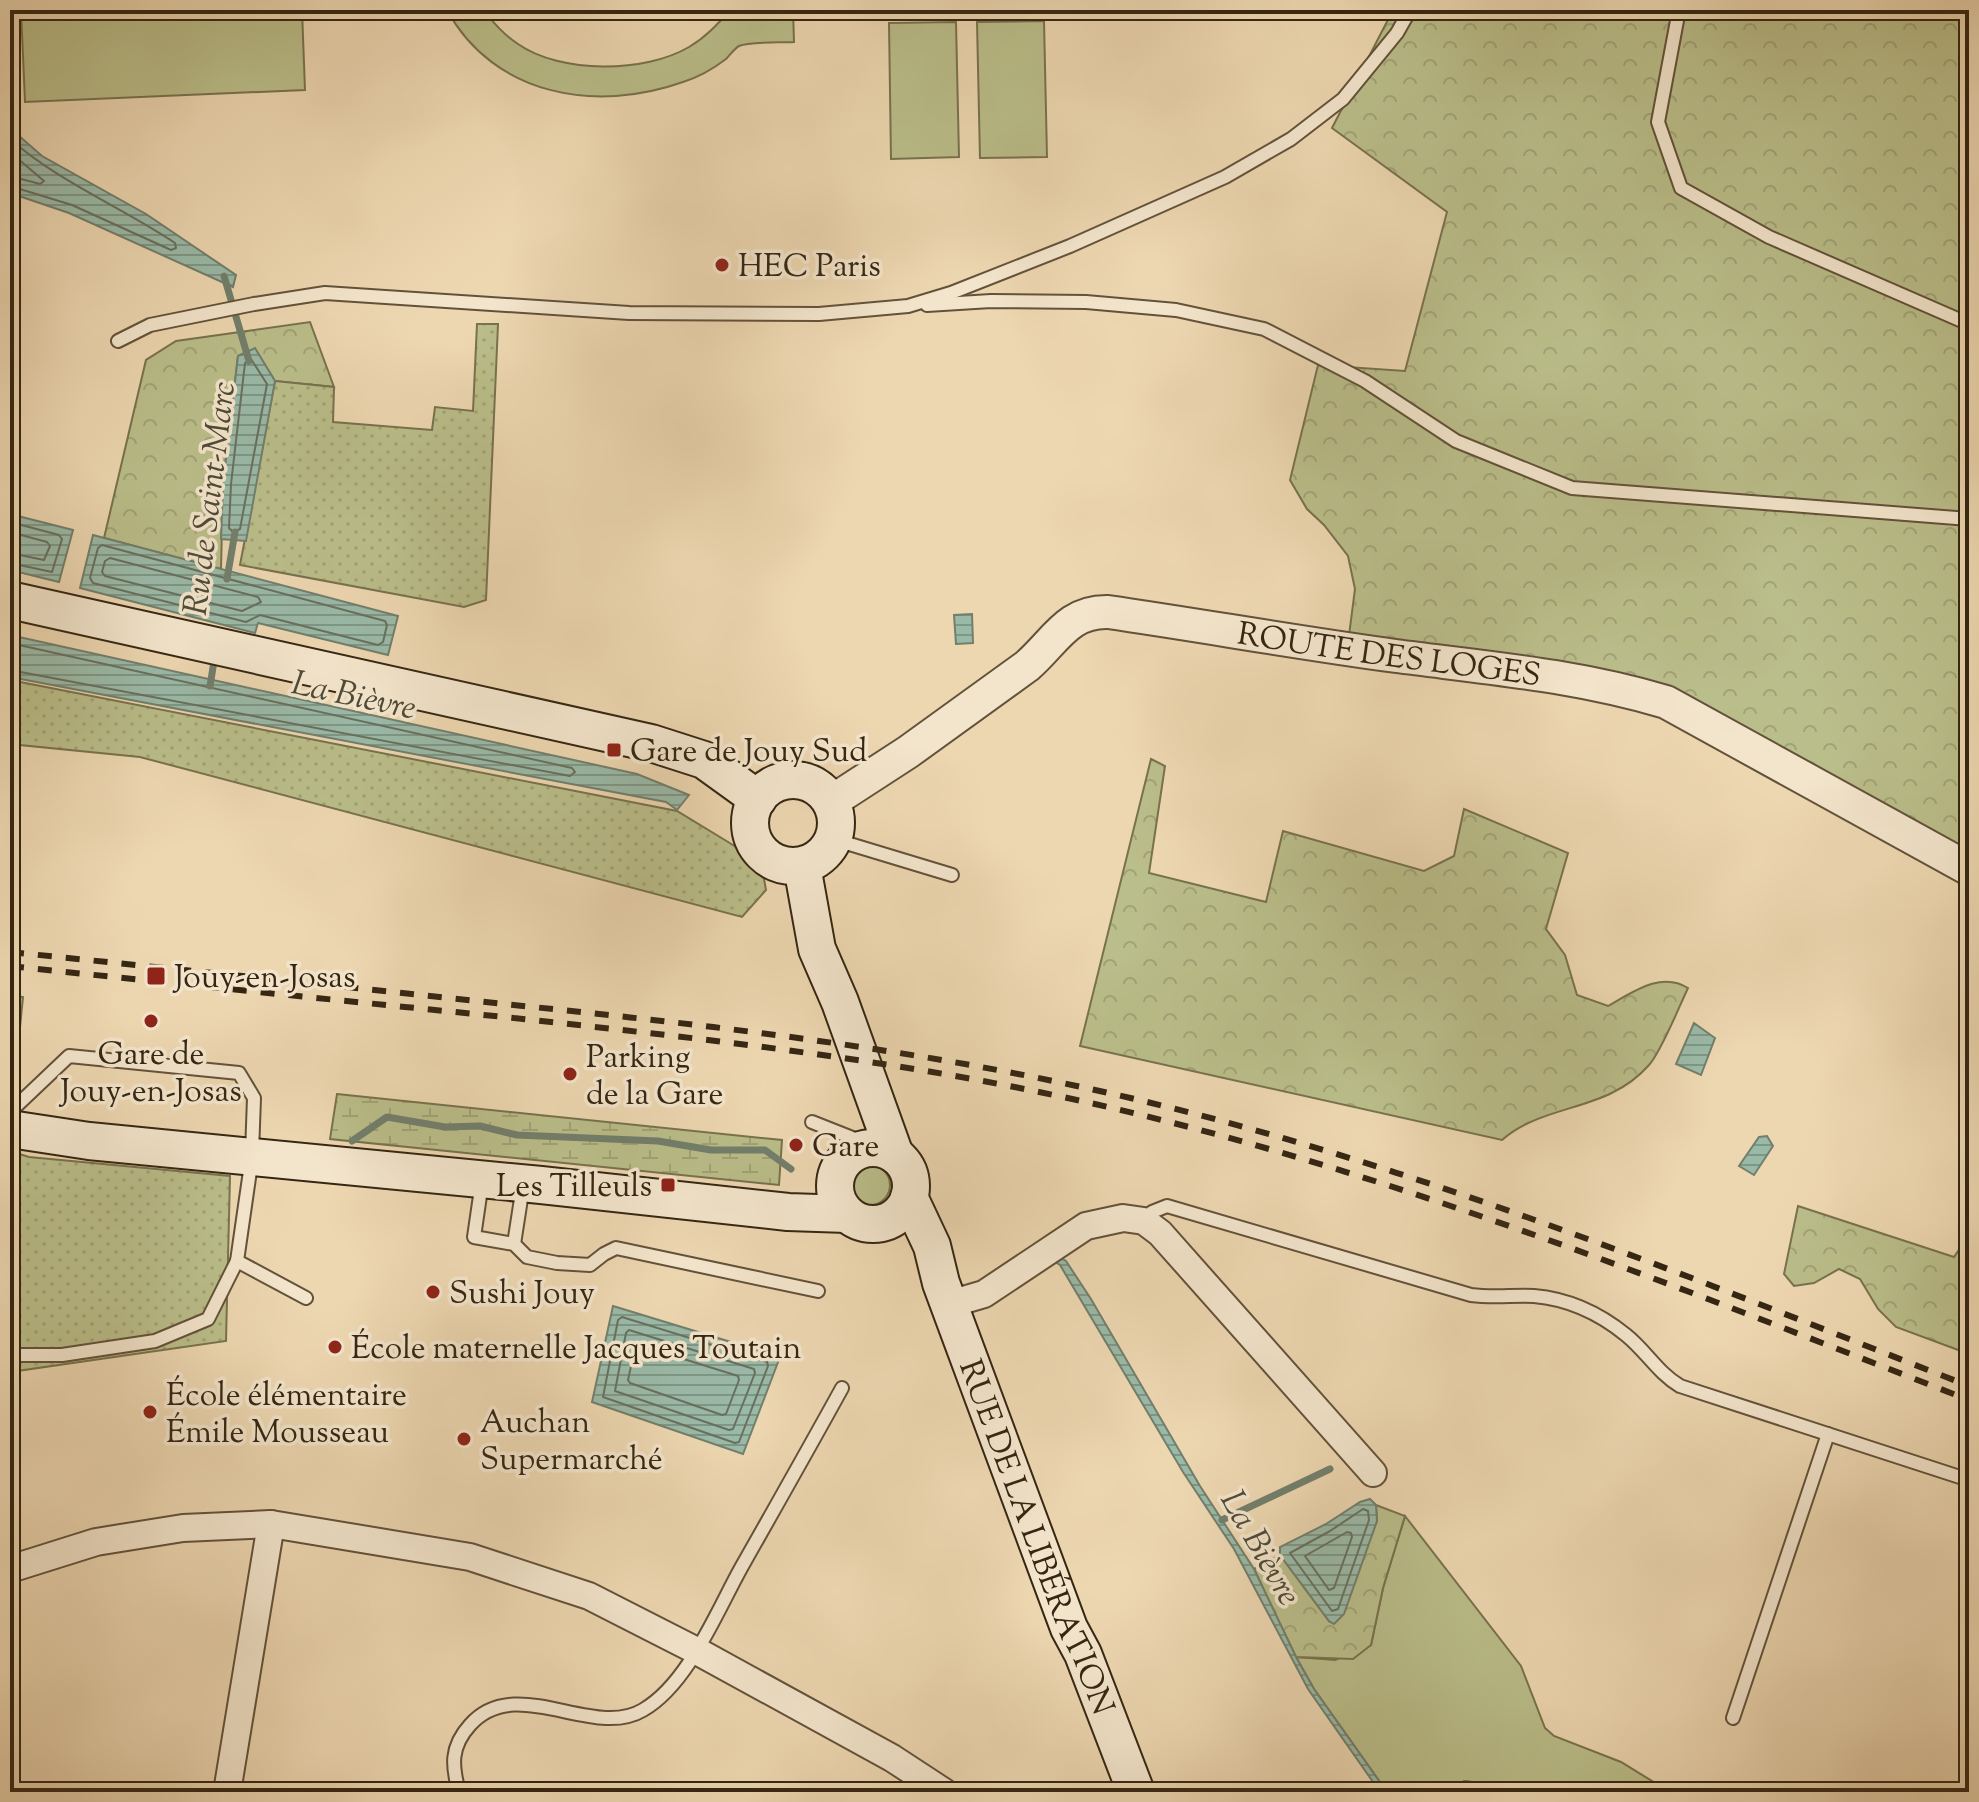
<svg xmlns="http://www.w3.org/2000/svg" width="1979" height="1802" viewBox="0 0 1979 1802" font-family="'Sorts Mill Goudy',serif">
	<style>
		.grass { fill: #babe8a; stroke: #78724e; stroke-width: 2 }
		.forest { fill: url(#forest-crowns); stroke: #78724e; stroke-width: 2 }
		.wetland { fill: url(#wetland-marsh); stroke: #78724e; stroke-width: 2 }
		.park { fill: url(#park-dots); stroke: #78724e; stroke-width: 2 }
		.water { fill: url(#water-rules); stroke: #727f6c; stroke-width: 2 }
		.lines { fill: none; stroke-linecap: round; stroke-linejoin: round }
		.shore { stroke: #68705e; stroke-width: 2 }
		.stream { stroke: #727f6c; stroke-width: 7 }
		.service-casing { stroke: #63523a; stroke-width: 16 }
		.minor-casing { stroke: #63523a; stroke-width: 30 }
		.tertiary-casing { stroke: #63523a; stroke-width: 36 }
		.secondary-casing { stroke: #352613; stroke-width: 40 }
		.service { stroke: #f3e5cc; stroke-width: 12 }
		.minor { stroke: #f3e5cc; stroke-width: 26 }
		.tertiary { stroke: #f3e5cc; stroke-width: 32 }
		.secondary { stroke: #f3e5cc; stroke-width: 36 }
		.rail { stroke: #352613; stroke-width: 6; stroke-dasharray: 14 14; stroke-linecap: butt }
		.poi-dot { fill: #8f2418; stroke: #f3e5cc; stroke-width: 3 }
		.labels { text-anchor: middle; stroke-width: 7; stroke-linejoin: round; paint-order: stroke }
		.poi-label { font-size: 32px; fill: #352613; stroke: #f3e5cc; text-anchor: start }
		.street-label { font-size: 32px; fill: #352613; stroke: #f3e5cc }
		.water-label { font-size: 34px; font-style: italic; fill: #4e4b38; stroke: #f3e5cc }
	</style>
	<defs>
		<pattern id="forest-crowns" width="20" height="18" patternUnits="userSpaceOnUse" patternTransform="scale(2)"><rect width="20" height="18" fill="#babe8a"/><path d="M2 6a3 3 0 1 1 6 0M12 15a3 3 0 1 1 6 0" fill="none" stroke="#a0a376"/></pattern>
		<pattern id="wetland-marsh" width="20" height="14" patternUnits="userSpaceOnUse" patternTransform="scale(2)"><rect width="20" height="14" fill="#babe8a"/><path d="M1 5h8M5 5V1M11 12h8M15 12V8" fill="none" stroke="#a0a376"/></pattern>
		<pattern id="park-dots" width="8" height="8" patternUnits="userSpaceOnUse" patternTransform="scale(2)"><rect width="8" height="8" fill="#babe8a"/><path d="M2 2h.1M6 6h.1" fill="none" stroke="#a0a376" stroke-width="1.8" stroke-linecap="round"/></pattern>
		<pattern id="water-rules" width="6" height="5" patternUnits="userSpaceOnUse" patternTransform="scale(2)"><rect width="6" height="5" fill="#9abaa8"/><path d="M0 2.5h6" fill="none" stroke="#7e9788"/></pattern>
	</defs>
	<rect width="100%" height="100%" fill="#edd7b1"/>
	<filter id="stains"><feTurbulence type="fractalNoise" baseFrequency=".0025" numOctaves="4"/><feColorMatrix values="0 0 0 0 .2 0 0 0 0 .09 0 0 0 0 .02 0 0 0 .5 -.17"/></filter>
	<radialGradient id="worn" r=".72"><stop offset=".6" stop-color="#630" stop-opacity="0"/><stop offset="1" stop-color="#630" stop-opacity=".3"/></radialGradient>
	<g class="grass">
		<polygon points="21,10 302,10 305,90 25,102"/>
		<path d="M447 10H483C494 23 504 35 518 44 561 74 645 73 689 47 706 37 718 24 730 10H793L794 42C781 43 750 41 739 46 735 48 730 55 726 59 713 69 699 77 683 82 596 113 494 96 447 10Z"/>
		<polygon points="1044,21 1047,157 980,158 977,22"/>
		<polygon points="956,22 959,157 891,159 889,23"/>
		<circle cx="870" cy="1185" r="20"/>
		<polygon points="1405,1516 1521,1666 1545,1728 1554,1736 1621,1762 1670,1792 1532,1792 1530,1789 1464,1781 1454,1792 1387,1792 1314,1689 1296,1657 1335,1660 1371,1645 1383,1588"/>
	</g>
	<g class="forest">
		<polygon points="1393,10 1969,10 1969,857 1731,723 1348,643 1355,589 1348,556 1324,525 1307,509 1290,480 1318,365 1405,371 1447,212 1332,128"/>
		<polygon points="310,322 334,387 275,381 255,349 238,356 223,484 221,569 104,538 146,360 176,341"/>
		<path d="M1151 759 1165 766 1149 873 1266 902 1283 831 1424 871 1454 856 1464 809 1568 853 1546 929 1565 955 1577 995 1608 1006C1633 992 1661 971 1688 988 1679 1007 1661 1052 1649 1065 1607 1113 1546 1102 1502 1140L1080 1046Z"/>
		<polygon points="1798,1206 1954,1257 1969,1235 1969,1354 1896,1327 1878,1309 1860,1279 1839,1269 1814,1283 1794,1286 1784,1274"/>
		<polygon points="1376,1505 1405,1516 1383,1588 1371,1645 1353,1659 1296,1657 1254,1569 1280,1555 1329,1621 1377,1521"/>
		<polygon points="1464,1781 1531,1789 1532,1792 1454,1792"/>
	</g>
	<polygon class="wetland" points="337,1094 782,1140 779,1185 330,1139"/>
	<g class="park">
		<polygon points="477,324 498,324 486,600 464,607 240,565 275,381 334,387 333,422 432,430 435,407 473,411"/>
		<polygon points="10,680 677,811 761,862 766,890 742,917 140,757 10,744"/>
		<polygon points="10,995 23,997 14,1088 10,1089"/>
		<polygon points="10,1151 29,1157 230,1176 226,1341 10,1372"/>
	</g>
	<g class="water">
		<polygon points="10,128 42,156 146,214 236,275 233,287 69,213 10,193"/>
		<polygon points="255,348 275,381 246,541 221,539 223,484 238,356"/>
		<polygon points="10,514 73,530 59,582 10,570"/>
		<polygon points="93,535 398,616 388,655 258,623 255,633 80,588"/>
		<polygon points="972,614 973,643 956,644 954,615"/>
		<polygon points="10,635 637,774 689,795 677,810 666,802 10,677"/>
		<polygon points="1694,1023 1715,1038 1701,1075 1676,1064"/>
		<polygon points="1767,1136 1773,1146 1754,1175 1739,1166 1759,1137"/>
		<polygon points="1051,1252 1066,1261 1091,1299 1200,1486 1254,1569 1296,1657 1314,1689 1387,1792 1380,1792 1308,1689 1234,1549 1183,1472 1060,1265 1045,1256"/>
		<polygon points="613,1306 780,1357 743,1454 592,1402"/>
		<polygon points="1370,1499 1376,1505 1377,1521 1344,1614 1334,1624 1329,1621 1280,1555 1280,1547 1326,1524 1360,1502"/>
	</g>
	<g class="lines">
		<g class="shore">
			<path d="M10 139C59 182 121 207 175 243L176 248 171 250 72 205 10 186"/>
			<polyline points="10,152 44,181 40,184 10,176"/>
			<polygon points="251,359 267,384 240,529 233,532 229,528 231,484 245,363"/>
			<polyline points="10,522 59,535 62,539 52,572 10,563"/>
			<polyline points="10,532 47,542 50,546 44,560 10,553"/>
			<polygon points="102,545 385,621 387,625 383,642 378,645 260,615 246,622 93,583 90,578 98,548"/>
			<polygon points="110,558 258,597 261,602 242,611 105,576 102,572 105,561"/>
			<polyline points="10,643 572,768 575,772 570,776 10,670"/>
			<polygon points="622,1317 767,1362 768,1366 739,1442 735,1443 603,1397 618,1320"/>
			<polygon points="629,1330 754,1369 755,1373 733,1429 729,1430 615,1391 626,1333"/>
			<polygon points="639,1345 738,1376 739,1380 726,1414 722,1415 630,1383 628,1380 635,1348"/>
			<polygon points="1363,1509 1368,1511 1369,1520 1338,1609 1332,1611 1290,1553 1330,1531"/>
			<polygon points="1347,1532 1351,1533 1352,1537 1334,1588 1329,1590 1305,1556"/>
		</g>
		<g class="stream">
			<polyline points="224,276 249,361"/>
			<polyline points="227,579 235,532"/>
			<polyline points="210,686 215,655"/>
			<polyline points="352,1141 387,1117 445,1127 480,1126 517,1135 658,1141 711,1150 765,1150 791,1169"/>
			<polyline points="1222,1520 1330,1469"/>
		</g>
		<g class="service-casing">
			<g id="service">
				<polyline points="1679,10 1658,122 1681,188 1769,237 1969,324"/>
				<polyline points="927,305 991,301 1086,302 1176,310 1264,329 1365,381 1456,441 1572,488 1969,519"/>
				<polyline points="118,341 150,325 254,304 325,293 629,313 819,314 908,306 951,293 1070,246 1225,177 1291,139 1343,99 1397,33 1410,10"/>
				<polyline points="833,839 952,875"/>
				<polyline points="10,1112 69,1056 239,1073 254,1098 252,1153"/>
				<polyline points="812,1122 855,1139"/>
				<polyline points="250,1171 237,1261 306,1298"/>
				<polyline points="482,1182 474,1237 514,1244 527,1257 557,1263 590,1265 604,1254 616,1248 818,1291"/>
				<path d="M1144 1221 1152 1212 1167 1206 1471 1295C1493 1298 1513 1295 1534 1296 1569 1299 1599 1313 1626 1335 1646 1351 1658 1373 1680 1386L1969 1480"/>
				<polyline points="514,1244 523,1186"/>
				<polyline points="10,1355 62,1355 155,1341 208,1319 237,1261"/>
				<polyline points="1733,1718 1828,1434"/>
				<path d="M459 1792C452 1766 450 1747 470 1725 516 1673 593 1740 643 1710 688 1684 716 1613 741 1568 775 1508 809 1448 842 1388"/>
			</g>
		</g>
		<g class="minor-casing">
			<g id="minor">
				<polyline points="950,1304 984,1294 1086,1226 1123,1218 1144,1221 1160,1233 1373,1473"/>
				<polyline points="10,1569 96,1542 183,1528 271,1524 470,1557 589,1596 695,1650 892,1758 944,1792"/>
				<polyline points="227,1792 271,1524"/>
			</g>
		</g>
		<g class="tertiary-casing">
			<g id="tertiary">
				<path id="s1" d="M831 802 908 752 1027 666C1055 642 1067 611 1108 612 1204 626 1300 643 1396 656 1489 668 1575 675 1666 702L1969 869"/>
			</g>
		</g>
		<g class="secondary-casing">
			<g id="secondary">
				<polyline points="10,600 651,743 704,760 758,799"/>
				<circle cx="793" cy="823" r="43"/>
				<polyline points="802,866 817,949 840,1002 895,1155"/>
				<polyline points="10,1129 89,1141 541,1185 788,1212 847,1214"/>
				<circle cx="873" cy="1186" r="38"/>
				<path id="s2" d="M909 1197 932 1246 941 1283 1069 1628 1083 1654 1136 1792"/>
			</g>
		</g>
		<use href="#service" class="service"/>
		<use href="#minor" class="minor"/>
		<use href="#tertiary" class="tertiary"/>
		<use href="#secondary" class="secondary"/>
		<g class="rail">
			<path d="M10 952C175 969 340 986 504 1004 699 1024 894 1046 1086 1088 1391 1154 1679 1273 1969 1386"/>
			<path d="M10 966C178 984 346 1001 514 1018 706 1039 898 1060 1086 1102 1393 1171 1677 1287 1969 1400"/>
		</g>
	</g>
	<g class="poi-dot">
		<circle cx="722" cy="265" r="8"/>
		<rect x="606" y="742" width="16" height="16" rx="4"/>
		<rect x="146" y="966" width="20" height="20" rx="4"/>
		<circle cx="151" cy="1021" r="8"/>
		<circle cx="570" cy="1074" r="8"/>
		<circle cx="796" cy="1145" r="8"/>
		<rect x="660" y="1177" width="16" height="16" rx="4"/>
		<circle cx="433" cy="1292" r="8"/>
		<circle cx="335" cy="1347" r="8"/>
		<circle cx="150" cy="1412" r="8"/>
		<circle cx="464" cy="1439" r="8"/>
	</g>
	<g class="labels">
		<g class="poi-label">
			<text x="738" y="276">HEC Paris</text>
			<text x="630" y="761">Gare de Jouy Sud</text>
			<text x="174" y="987">Jouy-en-Josas</text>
			<text x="151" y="1064" text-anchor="middle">Gare de<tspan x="151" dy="37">Jouy-en-Josas</tspan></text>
			<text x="586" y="1067">Parking<tspan x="586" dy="37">de la Gare</tspan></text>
			<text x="812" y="1156">Gare</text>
			<text x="652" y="1196" text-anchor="end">Les Tilleuls</text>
			<text x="449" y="1303">Sushi Jouy</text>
			<text x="351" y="1358">École maternelle Jacques Toutain</text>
			<text x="166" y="1405">École élémentaire<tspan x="166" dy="37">Émile Mousseau</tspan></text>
			<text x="480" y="1432">Auchan<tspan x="480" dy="37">Supermarché</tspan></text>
		</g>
		<g class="street-label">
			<text dy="11" stroke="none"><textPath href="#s1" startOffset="624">ROUTE DES LOGES</textPath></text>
			<text dy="11" stroke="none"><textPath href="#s2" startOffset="364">RUE DE LA LIBÉRATION</textPath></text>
		</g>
		<g class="water-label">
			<text transform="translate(208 498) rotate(-83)" y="12">Ru de Saint-Marc</text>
			<text transform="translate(354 694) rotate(12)" y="12">La Bièvre</text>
			<text transform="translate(1262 1547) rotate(60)" y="12">La Bièvre</text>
		</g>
	</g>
	<rect width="1979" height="1802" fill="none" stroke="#edd7b1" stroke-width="40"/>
	<rect x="12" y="12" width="1955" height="1778" fill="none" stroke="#352613" stroke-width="4"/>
	<rect x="20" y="20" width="1939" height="1762" fill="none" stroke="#352613" stroke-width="2"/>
	<rect width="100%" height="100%" filter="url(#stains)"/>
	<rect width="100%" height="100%" fill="url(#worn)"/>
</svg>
